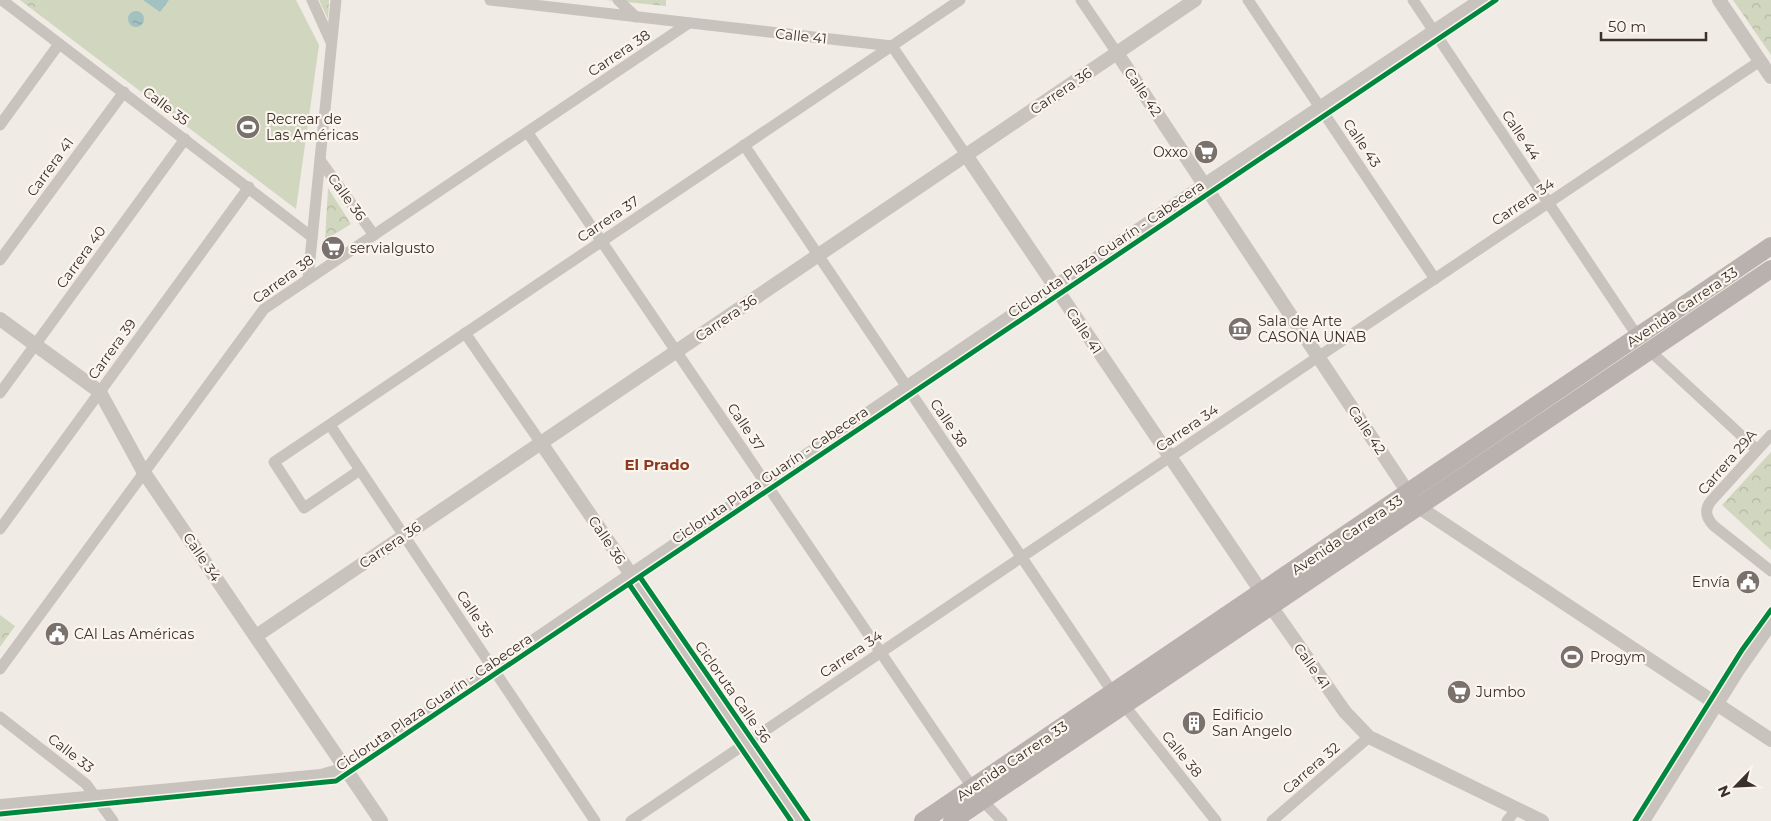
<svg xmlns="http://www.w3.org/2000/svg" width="1771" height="821" viewBox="0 0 1771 821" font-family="Montserrat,sans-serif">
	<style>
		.park { fill: url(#park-crowns) }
		.pitch { fill: #d1d6bf }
		.water { fill: url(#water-ripples) }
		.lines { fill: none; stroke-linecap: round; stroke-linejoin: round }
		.minor { stroke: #c9c3be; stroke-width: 11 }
		.tertiary { stroke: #c9c3be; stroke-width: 14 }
		.primary { stroke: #b8b1ad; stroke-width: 18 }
		.cycleway-casing { stroke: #fbf5ee; stroke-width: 8 }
		.cycleway { stroke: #00873e; stroke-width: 5 }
		.labels { text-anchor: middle; stroke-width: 4.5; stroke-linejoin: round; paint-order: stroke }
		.street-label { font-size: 14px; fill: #3b302b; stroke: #fbf5ee }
		.poi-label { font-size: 14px; fill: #3b302b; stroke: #fbf5ee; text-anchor: start }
		.neighbourhood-label { font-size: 15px; font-weight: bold; fill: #8c3b22; stroke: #fbf5ee }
	</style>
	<defs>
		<pattern id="park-crowns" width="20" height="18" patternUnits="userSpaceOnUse" patternTransform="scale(1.25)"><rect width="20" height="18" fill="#d1d6bf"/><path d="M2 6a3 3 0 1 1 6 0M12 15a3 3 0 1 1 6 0" fill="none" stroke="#b4b8a4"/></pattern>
		<pattern id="water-ripples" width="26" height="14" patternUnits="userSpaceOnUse" patternTransform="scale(1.25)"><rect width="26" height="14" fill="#a1c2c1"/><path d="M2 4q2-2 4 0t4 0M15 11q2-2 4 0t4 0" fill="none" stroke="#849e9d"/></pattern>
	</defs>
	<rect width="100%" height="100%" fill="#f0ebe5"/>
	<g class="park">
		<polygon points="20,0 40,0 33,10"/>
		<polygon points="319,0 329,0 328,19"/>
		<polygon points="606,0 666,0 666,6"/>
		<polygon points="1733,0 1771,0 1771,55"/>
		<polygon points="328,188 351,224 325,240"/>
		<polygon points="1771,452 1771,550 1722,505"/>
		<polygon points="0,615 15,626 0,647"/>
	</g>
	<polygon class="pitch" points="40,0 296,0 319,45 296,209 33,10"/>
	<g class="water">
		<polygon points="143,0 169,0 160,12"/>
		<circle cx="136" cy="19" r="8"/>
	</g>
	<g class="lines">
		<g class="minor">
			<polyline points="2,0 312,237"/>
			<polyline points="312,0 331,42"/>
			<polyline points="490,0 892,46 966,155"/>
			<polyline points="618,0 636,17"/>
			<polyline points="1081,0 1117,53"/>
			<polyline points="1248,0 1435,279"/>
			<polyline points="1413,0 1638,337"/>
			<polyline points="0,125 59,44"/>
			<polyline points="528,133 972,787"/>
			<polyline points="744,145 1113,693"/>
			<polyline points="320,160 374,235"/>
			<polyline points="0,260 124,92"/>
			<polyline points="308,279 336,0"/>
			<polyline points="465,333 541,443"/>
			<polyline points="1649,350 1757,450"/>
			<polyline points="0,393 185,139"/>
			<polyline points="330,425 595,821"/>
			<path d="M1771 435 1711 501C1704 510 1706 518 1714 526L1771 571"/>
			<polyline points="360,470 304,508 274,462 960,0"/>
			<polyline points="0,529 249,187"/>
			<polyline points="0,669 264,309 689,23"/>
			<polyline points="1124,705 1216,821"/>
			<polyline points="0,717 86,784 113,821"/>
			<polyline points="982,800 1002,821"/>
			<polyline points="631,821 1318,357 1760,61"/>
			<polyline points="1272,821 1369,737"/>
			<polyline points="1507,821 1516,810"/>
		</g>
		<g class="tertiary">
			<polyline points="1719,0 1771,77"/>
			<polyline points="1117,53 1417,506 1771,740"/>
			<polyline points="966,155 1277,615 1345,712 1369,737 1542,821"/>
			<polyline points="0,319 100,392 143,471 381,821"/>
			<polyline points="541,443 800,821"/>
			<polyline points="256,636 1195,0"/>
			<polyline points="0,806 321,776 346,769 1200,188 1481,0"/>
			<polyline points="1643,821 1738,670 1771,623"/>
		</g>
		<g class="primary">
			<polyline points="923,821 1771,246"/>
			<polyline points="952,821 1771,269"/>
		</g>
		<g class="cycleway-casing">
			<g id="cycleway">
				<polyline points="640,577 808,821"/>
				<polyline points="629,584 791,821"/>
				<polyline points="0,814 336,781 1496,0"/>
				<polyline points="1635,821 1742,650 1771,610"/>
			</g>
		</g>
		<use href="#cycleway" class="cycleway"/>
	</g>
	<defs>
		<g id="stadium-disc" transform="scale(1.25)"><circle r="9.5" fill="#7a716c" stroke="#fbf5ee"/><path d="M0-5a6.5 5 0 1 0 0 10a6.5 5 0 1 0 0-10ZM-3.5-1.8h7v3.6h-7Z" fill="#fff"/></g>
		<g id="supermarket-disc" transform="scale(1.25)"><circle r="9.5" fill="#7a716c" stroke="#fbf5ee"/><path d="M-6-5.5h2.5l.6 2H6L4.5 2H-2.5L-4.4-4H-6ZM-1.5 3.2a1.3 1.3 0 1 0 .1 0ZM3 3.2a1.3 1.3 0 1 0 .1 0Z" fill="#fff"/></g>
		<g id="museum-disc" transform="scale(1.25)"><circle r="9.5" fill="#7a716c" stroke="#fbf5ee"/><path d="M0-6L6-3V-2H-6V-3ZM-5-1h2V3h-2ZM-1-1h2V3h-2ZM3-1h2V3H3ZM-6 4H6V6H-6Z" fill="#fff"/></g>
		<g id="civic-disc" transform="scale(1.25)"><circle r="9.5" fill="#7a716c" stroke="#fbf5ee"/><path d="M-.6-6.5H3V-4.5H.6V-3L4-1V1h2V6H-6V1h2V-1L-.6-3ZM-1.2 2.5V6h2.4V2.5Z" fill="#fff"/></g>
		<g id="building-disc" transform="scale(1.25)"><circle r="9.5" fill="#7a716c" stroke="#fbf5ee"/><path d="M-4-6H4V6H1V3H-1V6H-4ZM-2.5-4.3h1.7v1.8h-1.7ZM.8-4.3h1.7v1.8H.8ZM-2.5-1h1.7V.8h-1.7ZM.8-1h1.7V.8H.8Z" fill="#fff"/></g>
	</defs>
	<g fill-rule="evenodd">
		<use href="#stadium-disc" x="248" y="127"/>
		<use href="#supermarket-disc" x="1206" y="152"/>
		<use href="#supermarket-disc" x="333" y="248"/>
		<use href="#museum-disc" x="1240" y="329"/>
		<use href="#civic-disc" x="1748" y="582"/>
		<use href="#civic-disc" x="57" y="634"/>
		<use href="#stadium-disc" x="1572" y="657"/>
		<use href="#supermarket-disc" x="1459" y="692"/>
		<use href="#building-disc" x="1194" y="723"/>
	</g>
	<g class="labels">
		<g class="street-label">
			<text transform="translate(801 36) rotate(6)" y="5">Calle 41</text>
			<text transform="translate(619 53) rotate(-34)" y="5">Carrera 38</text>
			<text transform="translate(1061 91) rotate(-34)" y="5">Carrera 36</text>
			<text transform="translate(1143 92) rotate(56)" y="5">Calle 42</text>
			<text transform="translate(166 106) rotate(37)" y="5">Calle 35</text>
			<text transform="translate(1521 135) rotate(56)" y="5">Calle 44</text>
			<text transform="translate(1362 143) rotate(56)" y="5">Calle 43</text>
			<text transform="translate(50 167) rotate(-54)" y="5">Carrera 41</text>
			<text transform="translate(347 197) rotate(54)" y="5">Calle 36</text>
			<text transform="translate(1523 202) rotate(-34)" y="5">Carrera 34</text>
			<text transform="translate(608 219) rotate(-34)" y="5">Carrera 37</text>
			<text transform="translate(1106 249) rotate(-34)" y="5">Cicloruta Plaza Guarín - Cabecera</text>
			<text transform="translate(81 257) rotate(-54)" y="5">Carrera 40</text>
			<text transform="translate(283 279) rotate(-36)" y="5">Carrera 38</text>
			<text transform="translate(1682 307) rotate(-34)" y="5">Avenida Carrera 33</text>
			<text transform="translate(726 318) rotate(-34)" y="5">Carrera 36</text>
			<text transform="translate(1084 331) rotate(56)" y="5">Calle 41</text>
			<text transform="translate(112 349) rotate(-54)" y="5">Carrera 39</text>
			<text transform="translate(949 423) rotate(56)" y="5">Calle 38</text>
			<text transform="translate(746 427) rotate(56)" y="5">Calle 37</text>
			<text transform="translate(1187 428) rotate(-34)" y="5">Carrera 34</text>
			<text transform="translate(1367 430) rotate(56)" y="5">Calle 42</text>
			<text transform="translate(1727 462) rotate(-49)" y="5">Carrera 29A</text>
			<text transform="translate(770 475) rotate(-34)" y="5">Cicloruta Plaza Guarín - Cabecera</text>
			<text transform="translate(1347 535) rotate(-34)" y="5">Avenida Carrera 33</text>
			<text transform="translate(607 540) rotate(56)" y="5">Calle 36</text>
			<text transform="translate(390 545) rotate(-34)" y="5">Carrera 36</text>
			<text transform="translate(202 557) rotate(56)" y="5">Calle 34</text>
			<text transform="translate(475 614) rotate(56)" y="5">Calle 35</text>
			<text transform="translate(851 654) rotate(-34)" y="5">Carrera 34</text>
			<text transform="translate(1312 666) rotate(55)" y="5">Calle 41</text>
			<text transform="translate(733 692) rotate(55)" y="5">Cicloruta Calle 36</text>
			<text transform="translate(434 702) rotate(-34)" y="5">Cicloruta Plaza Guarín - Cabecera</text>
			<text transform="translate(71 753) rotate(38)" y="5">Calle 33</text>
			<text transform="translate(1182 754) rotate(51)" y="5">Calle 38</text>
			<text transform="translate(1012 761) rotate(-34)" y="5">Avenida Carrera 33</text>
			<text transform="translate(1311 768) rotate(-41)" y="5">Carrera 32</text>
		</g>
		<g class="poi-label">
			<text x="266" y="124">Recrear de<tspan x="266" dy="16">Las Américas</tspan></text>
			<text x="1188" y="157" text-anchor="end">Oxxo</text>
			<text x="350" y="253">servialgusto</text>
			<text x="1258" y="326">Sala de Arte<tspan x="1258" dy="16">CASONA UNAB</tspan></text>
			<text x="1730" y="587" text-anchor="end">Envía</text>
			<text x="74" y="639">CAI Las Américas</text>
			<text x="1590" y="662">Progym</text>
			<text x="1476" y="697">Jumbo</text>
			<text x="1212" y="720">Edificio<tspan x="1212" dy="16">San Angelo</tspan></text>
		</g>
		<g class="neighbourhood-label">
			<text x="657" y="470">El Prado</text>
		</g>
	</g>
	<g transform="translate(1736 786) rotate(246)" stroke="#fbf5ee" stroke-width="4" paint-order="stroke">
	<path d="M0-4L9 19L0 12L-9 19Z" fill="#3b302b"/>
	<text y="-8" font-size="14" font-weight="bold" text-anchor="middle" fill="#3b302b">N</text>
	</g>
	<path d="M1601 32v8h105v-8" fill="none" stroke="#3b302b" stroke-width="2.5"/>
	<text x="1608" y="32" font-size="15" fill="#3b302b" stroke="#fbf5ee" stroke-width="4" paint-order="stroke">50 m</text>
</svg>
